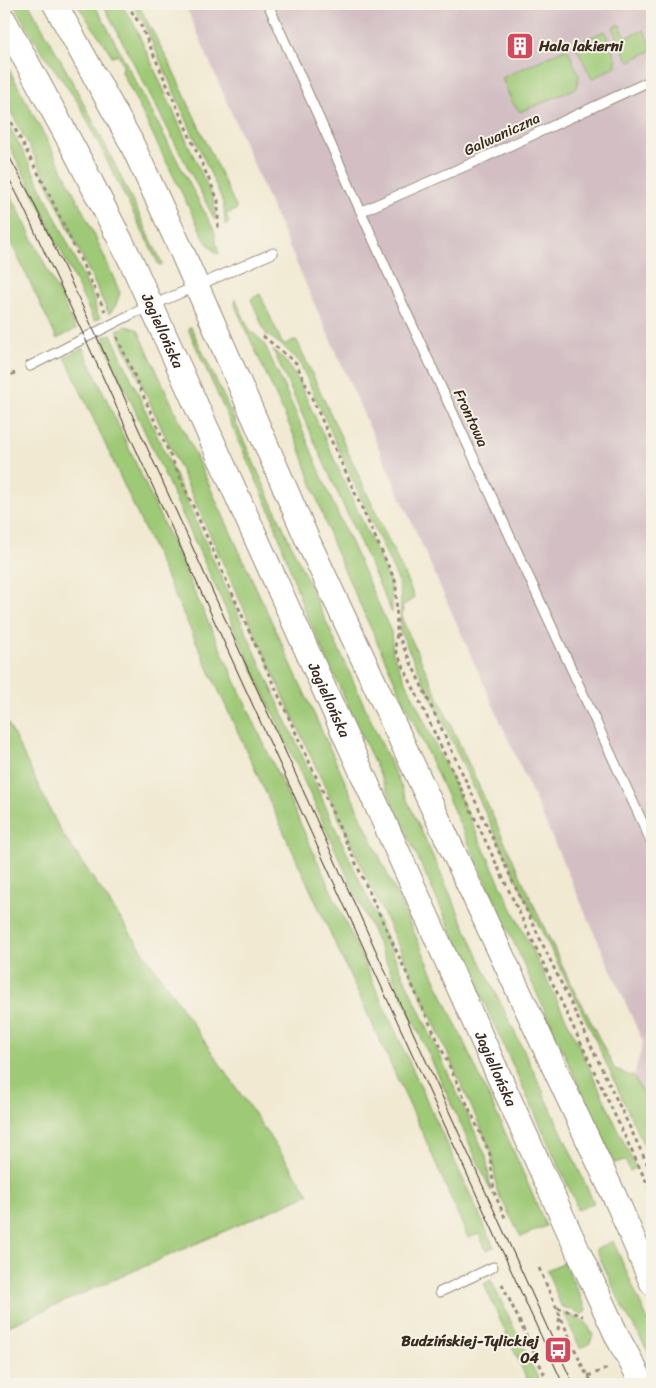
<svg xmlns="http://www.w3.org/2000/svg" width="656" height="1388" viewBox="0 0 656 1388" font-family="Sriracha,sans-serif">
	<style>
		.industrial { fill: #d2bec3 }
		.green { fill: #9ec976; stroke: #6c7a4a }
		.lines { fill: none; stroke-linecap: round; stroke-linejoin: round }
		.lane-casing { stroke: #968a78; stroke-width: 11 }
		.secondary-casing { stroke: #968a78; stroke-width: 26 }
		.path { stroke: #968a78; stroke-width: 3; stroke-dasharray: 4 4; stroke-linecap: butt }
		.lane { stroke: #fff; stroke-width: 9 }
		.secondary { stroke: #fff; stroke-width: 24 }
		.tram { stroke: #3b2a1e; stroke-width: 1 }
		.labels { text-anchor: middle; stroke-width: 4; stroke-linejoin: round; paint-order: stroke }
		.poi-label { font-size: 15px; font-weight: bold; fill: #3b2a1e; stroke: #f7f3e8; text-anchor: start }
		.street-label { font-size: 15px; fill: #3b2a1e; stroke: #f7f3e8 }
	</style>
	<rect width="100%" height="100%" fill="#f7f3e8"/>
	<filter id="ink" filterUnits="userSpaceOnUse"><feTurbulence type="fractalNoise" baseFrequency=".02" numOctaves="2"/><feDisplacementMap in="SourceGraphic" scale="10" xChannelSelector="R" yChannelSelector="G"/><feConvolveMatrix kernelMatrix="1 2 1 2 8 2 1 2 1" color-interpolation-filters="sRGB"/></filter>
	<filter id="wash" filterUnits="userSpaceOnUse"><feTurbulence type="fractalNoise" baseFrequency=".0096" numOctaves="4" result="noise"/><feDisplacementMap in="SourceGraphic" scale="20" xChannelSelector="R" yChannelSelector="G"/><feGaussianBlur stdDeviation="1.12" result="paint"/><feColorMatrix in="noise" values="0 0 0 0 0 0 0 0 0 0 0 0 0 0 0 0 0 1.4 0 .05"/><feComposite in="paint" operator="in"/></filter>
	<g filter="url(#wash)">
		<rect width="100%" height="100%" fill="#f1e9d2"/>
		<polygon class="industrial" points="185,4 652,4 652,1111 634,1077 643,1042 279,224"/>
		<g class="green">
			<path d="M13 4H29C78 88 121 175 162 263V265H159L79 104 41 50Z"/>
			<polygon points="77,4 94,4 107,27 215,232 215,238 219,254 215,252 205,240 122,72 123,64 118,55 113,57"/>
			<polygon points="103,4 121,4 133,22 213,199 215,210 215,220"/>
			<polygon points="132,4 138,4 171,66 236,207 236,210 226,214 229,223 225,225 224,207 221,197 143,22"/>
			<polygon points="619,24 626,38 644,30 651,46 652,50 630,61 626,57 613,27"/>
			<polygon points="605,31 616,59 616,66 592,79 575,44"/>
			<polygon points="567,48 579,75 577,88 520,112 512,102 502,78"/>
			<path d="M4 60C45 136 87 213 120 293L115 307 109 314 38 163 4 99Z"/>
			<path d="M4 116C37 176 66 239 95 302L96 311 100 318 94 321 40 206 4 135Z"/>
			<polygon points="4,180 76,329 57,339 4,228"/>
			<polygon points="260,294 283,345 294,340 296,340 298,343 414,596 413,599 402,606 404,612 402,613 402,619 542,923 577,997 581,1002 615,1070 634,1077 652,1111 652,1158 650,1159 590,1028 534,916 400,631 401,597 398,580 299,361 283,346 266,334 251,299"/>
			<polygon points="236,299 239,307 249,329 264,343 294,409 332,501 391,632 393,654 511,907 576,1039 636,1168 630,1171 625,1160 614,1163 333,545 300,449 237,310 235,305"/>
			<polygon points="127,326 134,328 138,330 391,882 514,1152 546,1226 521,1237 497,1191 491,1151 431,1016 340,820 120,337 117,330"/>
			<polygon points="189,327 191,327 223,395 485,971 534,1072 594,1203 577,1210 575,1201 303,607 271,513 189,331"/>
			<polygon points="111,334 280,707 486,1156 491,1191 102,338"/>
			<polygon points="83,348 494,1247 486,1250 479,1234 468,1238 428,1145 65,357"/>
			<path d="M273 350C287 361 292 369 300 384L390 582 392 599V613Z"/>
			<polygon points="4,715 60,830 309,1194 4,1328"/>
			<polygon points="613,1241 652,1330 652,1358 623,1308 596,1249"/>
			<polygon points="564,1262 587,1311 582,1314 561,1306 547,1270"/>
			<polygon points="491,1280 541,1384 529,1384 484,1284"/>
			<polygon points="564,1313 586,1322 593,1335 590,1343 580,1348"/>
		</g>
	</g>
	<g filter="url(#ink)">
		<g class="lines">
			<g class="lane-casing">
				<g id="lane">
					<polyline points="268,4 391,279 652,843"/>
					<polyline points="362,211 470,164 652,80"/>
					<polyline points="30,366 132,314 273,253"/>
					<polyline points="440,1292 493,1267"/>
				</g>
			</g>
			<g class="secondary-casing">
				<g id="secondary">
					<polyline points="55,4 130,140 179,245 308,541 619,1206 652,1283"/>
					<path id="s1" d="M4 20 75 151 132 263 571 1236 618 1338 643 1384"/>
				</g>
			</g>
			<g class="path">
				<polyline points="127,4 141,26 218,200 218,230"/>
				<polyline points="4,108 47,190 105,311"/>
				<polyline points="263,336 296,363 396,583 397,632 395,649 652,1194"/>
				<polyline points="117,337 259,653 490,1154 494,1192 506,1220"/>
				<polyline points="4,378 17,372"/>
				<polyline points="397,633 514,884 652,1174"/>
				<polyline points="539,1268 583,1368 593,1384"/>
				<polyline points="502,1284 549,1384"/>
				<polyline points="558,1308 583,1316"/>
				<polyline points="558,1330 560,1314"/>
				<polyline points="588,1376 608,1368"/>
			</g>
			<use href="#lane" class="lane"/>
			<use href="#secondary" class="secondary"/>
			<g class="tram">
				<polyline points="4,147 30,195 95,333 573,1384"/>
				<polyline points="4,169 19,198 85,338 563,1384"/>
			</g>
		</g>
	</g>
	<defs>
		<g id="building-square" transform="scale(1.4375)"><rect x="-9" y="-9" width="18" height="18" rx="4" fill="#d1495b" stroke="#f7f3e8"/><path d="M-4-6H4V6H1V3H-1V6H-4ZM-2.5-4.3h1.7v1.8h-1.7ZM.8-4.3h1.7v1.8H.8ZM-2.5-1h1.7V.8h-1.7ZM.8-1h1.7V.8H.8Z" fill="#fff"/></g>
		<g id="bus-square" transform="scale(1.4375)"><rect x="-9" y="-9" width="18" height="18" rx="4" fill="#d1495b" stroke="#f7f3e8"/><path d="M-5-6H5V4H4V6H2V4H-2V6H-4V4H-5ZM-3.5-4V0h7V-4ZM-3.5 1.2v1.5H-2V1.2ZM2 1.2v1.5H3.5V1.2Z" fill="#fff"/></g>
	</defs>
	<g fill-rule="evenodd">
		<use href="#building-square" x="520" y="46"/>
		<use href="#bus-square" x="558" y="1350"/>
	</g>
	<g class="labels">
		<g class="poi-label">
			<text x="539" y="51">Hala lakierni</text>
			<text x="539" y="1346" text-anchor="end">Budzińskiej-Tylickiej<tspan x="539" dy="17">04</tspan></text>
		</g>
		<g class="street-label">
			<text transform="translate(502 134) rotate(-25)" y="5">Galwaniczna</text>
			<text dy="5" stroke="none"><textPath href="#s1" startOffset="349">Jagiellońska</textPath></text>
			<text transform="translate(471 418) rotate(65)" y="5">Frontowa</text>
			<text dy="5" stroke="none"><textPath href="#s1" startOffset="754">Jagiellońska</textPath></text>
			<text dy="5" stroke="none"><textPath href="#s1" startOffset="1159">Jagiellońska</textPath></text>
		</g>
	</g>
	<rect width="656" height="1388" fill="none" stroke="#f7f3e8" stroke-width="20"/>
</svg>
